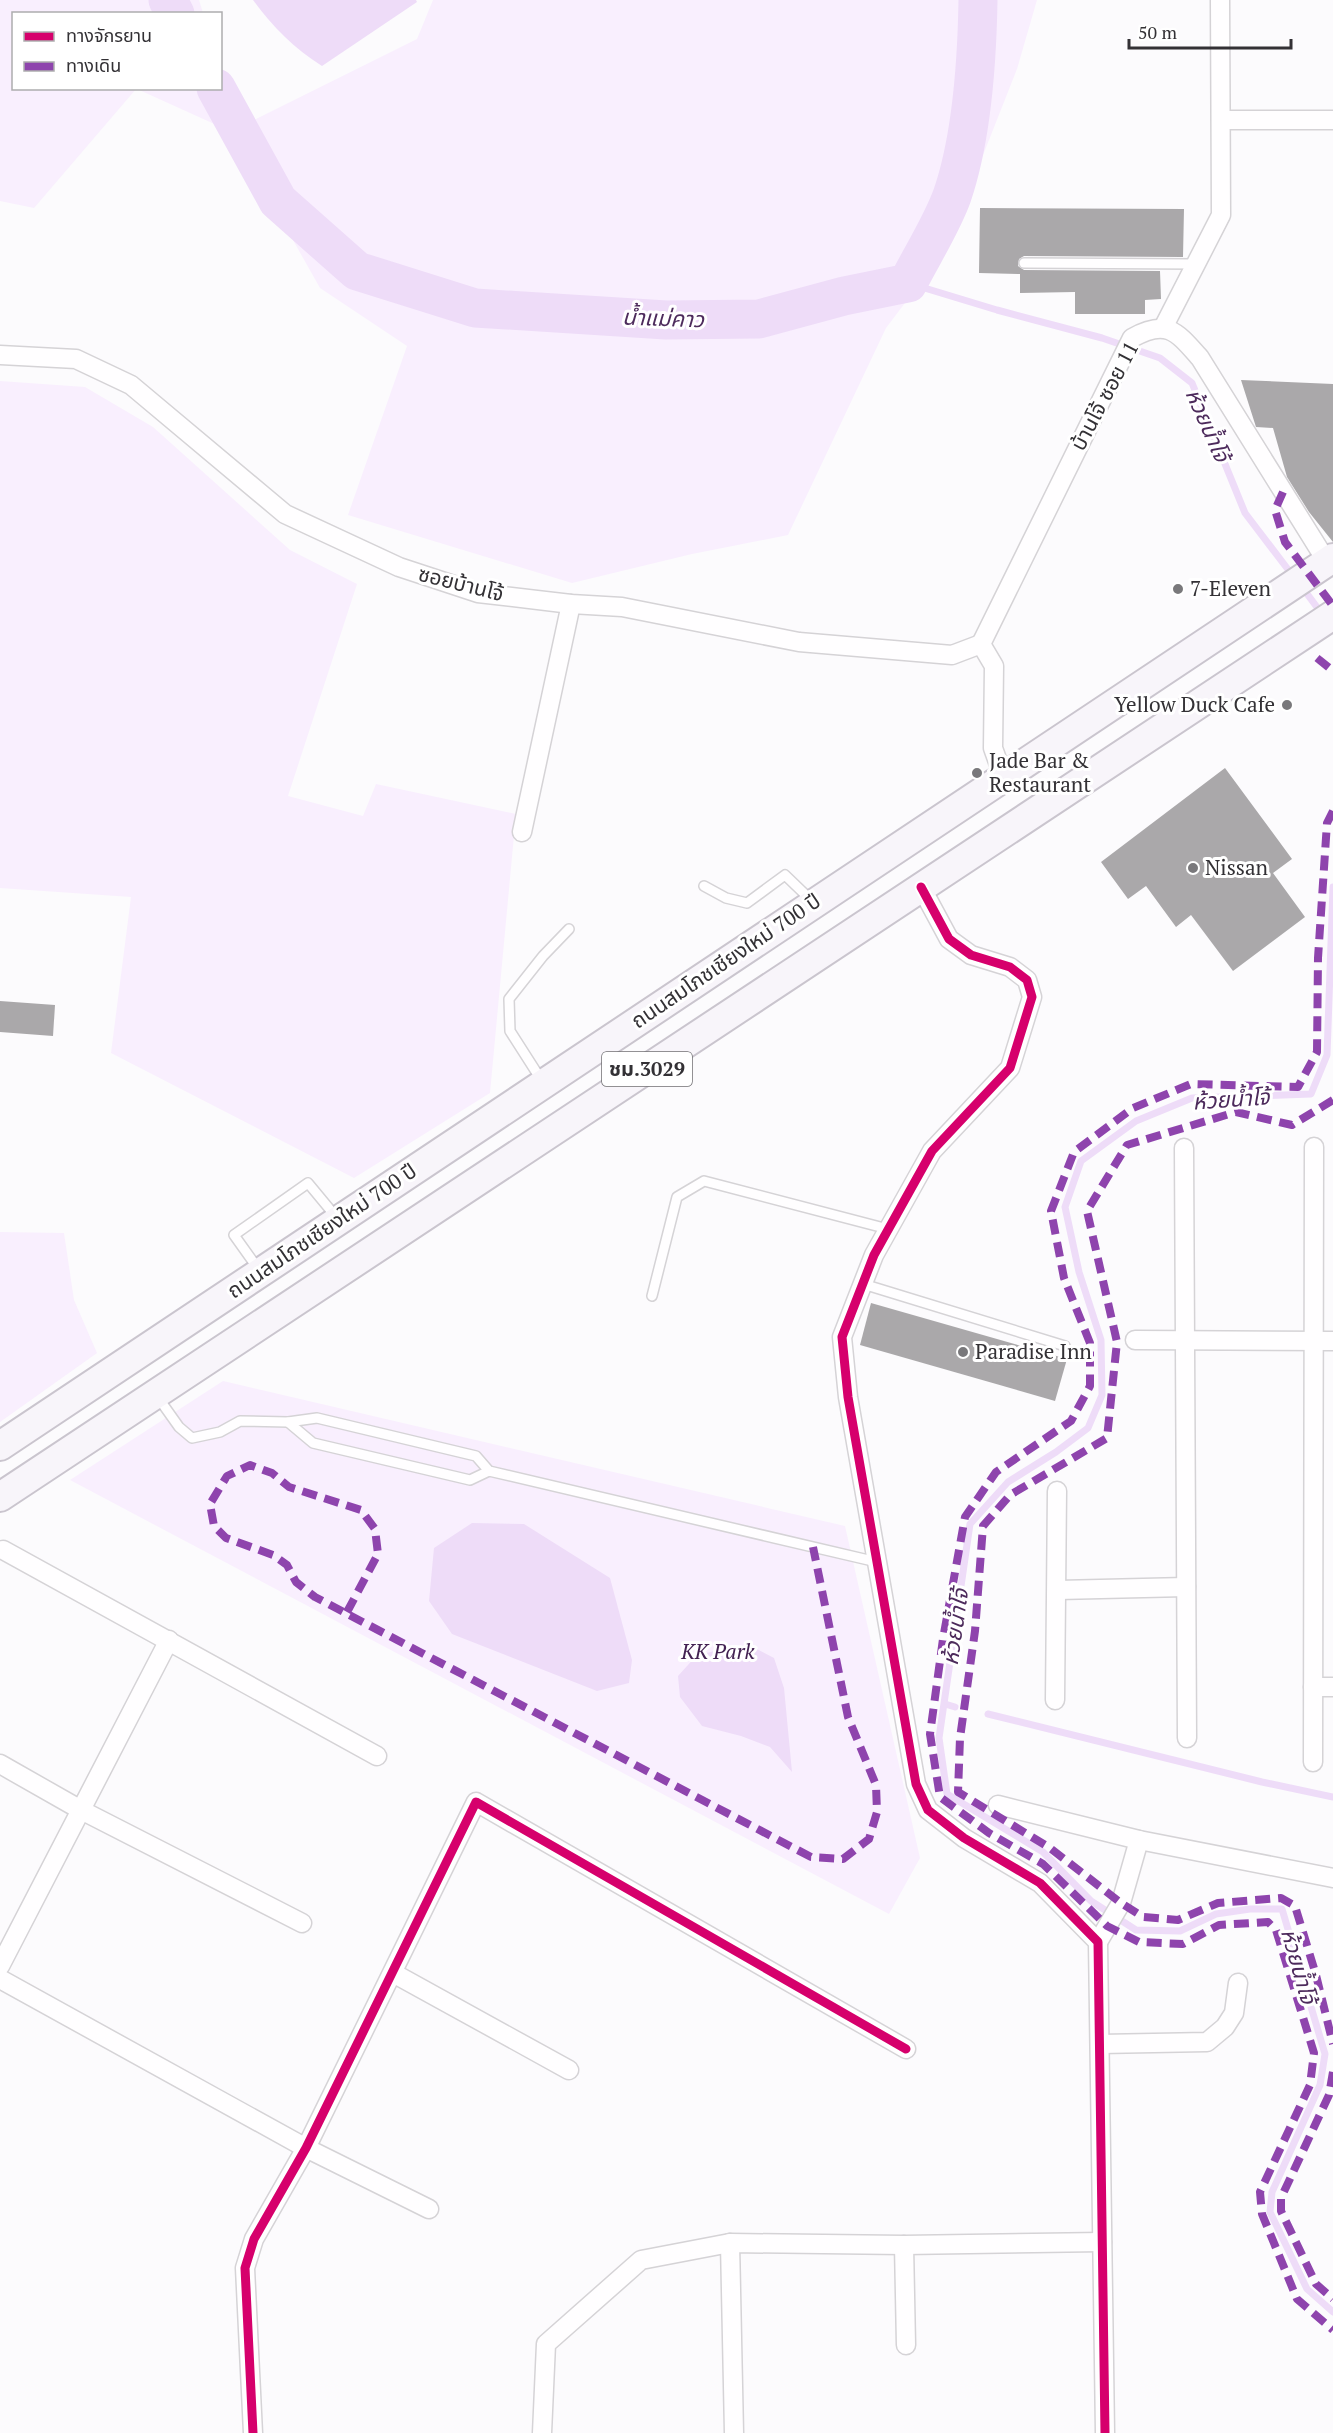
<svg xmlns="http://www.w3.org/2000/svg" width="1333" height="2433" viewBox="0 0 1333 2433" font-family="'PT Serif','Noto Sans Thai',serif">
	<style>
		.green { fill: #f9effe }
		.water { fill: #eedcf8 }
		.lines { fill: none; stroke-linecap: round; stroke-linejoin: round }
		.stream { stroke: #eedcf8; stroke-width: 7 }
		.river { stroke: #eedcf8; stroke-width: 39 }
		.building { fill: #aaa8aa }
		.lane-casing { stroke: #d5d3d6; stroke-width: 12 }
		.street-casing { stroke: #d5d3d6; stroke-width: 21 }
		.primary-casing { stroke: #cac5ce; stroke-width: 32 }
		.lane { stroke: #fffeff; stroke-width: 9 }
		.street { stroke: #fffeff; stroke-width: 18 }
		.primary { stroke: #f8f5fa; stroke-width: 28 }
		.quiet { stroke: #8e44ad; stroke-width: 8; stroke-dasharray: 15 8; stroke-linecap: butt }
		.cycleway-casing { stroke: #fff; stroke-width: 13 }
		.cycleway { stroke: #d6006c; stroke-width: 9 }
		.poi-dot { fill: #79787b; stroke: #fff; stroke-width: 2 }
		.labels { text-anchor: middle; stroke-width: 6; stroke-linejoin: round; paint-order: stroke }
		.shield { fill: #fff; stroke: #706f72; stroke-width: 1.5 }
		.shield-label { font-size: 20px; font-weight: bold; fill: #333135 }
		.street-label { font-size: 21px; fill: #333135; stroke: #fff }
		.poi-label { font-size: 21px; fill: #333135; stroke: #fff; text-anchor: start }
		.park-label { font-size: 21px; font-style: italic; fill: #432252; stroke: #fff }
		.water-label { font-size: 22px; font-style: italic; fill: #4d2b5c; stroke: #fff }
	</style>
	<rect width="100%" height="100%" fill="#fcfbfd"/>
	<g class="green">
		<polygon points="0,0 199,0 203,13 14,14 14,88 136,89 34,208 0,201"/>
		<polygon points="433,0 1037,0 1017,69 946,249 886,328 788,535 692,554 572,583 348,515 407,346 320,288 232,132 137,89 220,88 221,86 232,131 417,39"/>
		<polygon points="0,381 85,387 153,427 290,550 357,584 288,796 363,816 376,784 516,814 490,1093 354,1178 111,1053 131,897 0,888"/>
		<polygon points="0,1232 64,1233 74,1300 97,1353 0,1422"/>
		<polygon points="223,1381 845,1526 920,1858 889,1914 70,1480"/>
	</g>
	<g class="water">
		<path d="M253 0H416L417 2 322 66C294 49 272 26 253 0Z"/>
		<polygon points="472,1523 524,1524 610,1578 632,1660 629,1683 597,1691 452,1634 429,1601 434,1548"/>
		<polygon points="747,1644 774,1658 784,1688 792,1772 770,1747 741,1736 702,1726 680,1697 678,1676 697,1655"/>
	</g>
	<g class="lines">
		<g class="stream">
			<polyline points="908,283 997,310 1102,338 1160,358 1192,383 1245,513 1293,576"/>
			<polyline points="1302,587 1322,614"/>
			<polyline points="1333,887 1327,1055 1311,1094 1192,1098 1136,1121 1081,1161 1065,1207 1079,1272 1101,1340 1102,1395 1088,1428 1056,1452 1008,1482 970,1524 939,1738 947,1794 1043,1852 1091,1901 1136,1930 1180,1931 1216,1914 1250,1909 1282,1909 1325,2054 1320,2085 1272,2192 1270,2212 1307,2289 1333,2312"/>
			<polyline points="945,1704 955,1707"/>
			<polyline points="988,1714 1262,1782 1333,1797"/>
		</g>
		<g class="river">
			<polyline points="168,0 175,14"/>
			<path d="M216 88 278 201 357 271 475 308 666 320 759 319 844 296 908 283C922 255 941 226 952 196 972 138 977 61 978 0"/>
		</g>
	</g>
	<g class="building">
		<polygon points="980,208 1184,209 1183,257 1024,256 1019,259 1018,266 1024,270 1160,271 1161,299 1145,300 1145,314 1075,314 1075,292 1020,293 1020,274 979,273"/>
		<polygon points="1241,380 1333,384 1333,542 1309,512 1287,477 1273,428 1256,427"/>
		<polygon points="1225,768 1292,859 1273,873 1305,917 1233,971 1191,915 1176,927 1146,886 1128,899 1101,862"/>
		<polygon points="0,1001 55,1005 53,1036 0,1032"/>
		<polygon points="871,1303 1067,1359 1055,1401 860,1345"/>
	</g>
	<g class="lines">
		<g class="lane-casing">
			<g id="lane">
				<polyline points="1024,263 1196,264"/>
				<polyline points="704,886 726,898 747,903 785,875 812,901"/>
				<polyline points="542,1081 510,1031 509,999 543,956 569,929"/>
				<polyline points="259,1270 234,1235 308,1183 337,1218"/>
				<polyline points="863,1284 1065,1346"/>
				<polyline points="652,1296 677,1197 704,1181 888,1229"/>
				<polyline points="157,1396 179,1427 192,1438 220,1432 240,1421 288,1422"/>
				<polyline points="489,1471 470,1480 313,1443 288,1422 317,1418 476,1456 489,1471 877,1562"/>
			</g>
		</g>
		<g class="street-casing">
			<g id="street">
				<polyline points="1221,120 1333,120"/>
				<polyline points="1163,328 1221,215 1220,0"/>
				<polyline points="0,355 76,359 131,385 285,514 399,567 478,593 571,604 622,607 799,642 952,655 981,644"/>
				<path d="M981 644 1132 338C1167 318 1177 332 1200 358L1327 562"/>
				<polyline points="981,644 994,666 993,748 1003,776"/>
				<polyline points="522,832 571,604"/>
				<polyline points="921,887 949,939 971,955 1010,967 1027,980 1032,997 1010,1068 932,1151 874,1255 842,1337 848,1397 916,1784 928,1810 964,1838 1040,1883 1098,1942 1105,2433"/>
				<polyline points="1184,1148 1187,1738"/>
				<polyline points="1135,1340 1333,1341"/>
				<polyline points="3,1550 377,1756"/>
				<polyline points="1058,1590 1186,1587"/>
				<polyline points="1313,1687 1333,1687"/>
				<polyline points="1055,1700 1057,1491"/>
				<polyline points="1313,1762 1314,1147"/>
				<polyline points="0,1764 81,1810 302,1923"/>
				<polyline points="998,1805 1139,1840 1333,1878"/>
				<polyline points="1098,1942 1121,1903 1139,1840"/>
				<polyline points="0,1966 169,1640"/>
				<polyline points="393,1973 569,2070"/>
				<polyline points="0,1979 306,2148 429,2209"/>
				<polyline points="1100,2044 1207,2042 1225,2027 1234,2013 1238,1983"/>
				<polyline points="730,2243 734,2433"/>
				<polyline points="904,2245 906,2345"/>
				<polyline points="253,2433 245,2268 254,2239 306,2148 476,1802 906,2049"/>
				<polyline points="542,2433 546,2344 641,2260 730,2243 904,2245 1102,2242"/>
			</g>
		</g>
		<g class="primary-casing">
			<g id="primary">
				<polyline points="0,1446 1333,558"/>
				<polyline points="0,1497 1333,615"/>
			</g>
		</g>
		<use href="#lane" class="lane"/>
		<use href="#street" class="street"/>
		<use href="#primary" class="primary"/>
		<g class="quiet">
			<polyline points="1283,492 1275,510 1285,542 1333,606"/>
			<polyline points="1317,658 1333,671"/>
			<polyline points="1333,811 1327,823 1318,958 1317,1052 1298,1087 1191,1084 1133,1108 1074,1152 1051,1211 1064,1278 1090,1343 1090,1386 1071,1421 996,1472 965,1517 943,1639 930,1734 940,1797 989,1833 1043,1864 1107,1926 1139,1942 1183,1944 1219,1925 1268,1922 1276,1930 1314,2053 1310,2085 1260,2192 1262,2214 1297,2299 1333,2330"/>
			<polyline points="1333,1100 1292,1125 1236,1112 1127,1145 1087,1211 1117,1342 1107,1438 1010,1495 983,1526 975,1631 960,1738 958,1792 1050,1848 1121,1903 1143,1917 1178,1920 1218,1903 1281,1898 1295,1906 1316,1975 1333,2044"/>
			<polyline points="347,1612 378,1554 375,1529 361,1510 289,1487 272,1473 250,1465 227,1476 210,1504 214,1526 226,1538 273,1555 287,1565 296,1582 315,1597 811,1857 843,1859 869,1839 877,1812 876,1785 848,1717 813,1547"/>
			<polyline points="1333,2072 1329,2095 1281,2198 1281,2211 1316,2284 1333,2299"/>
		</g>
		<g class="cycleway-casing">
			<g id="cycleway">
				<polyline points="921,887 949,939 971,955 1010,967 1027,980 1032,997 1010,1068 932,1151 874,1255 842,1337 848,1397 916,1784 928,1810 964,1838 1040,1883 1098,1942 1105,2433"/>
				<polyline points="253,2433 245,2268 254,2239 306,2148 476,1802 906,2049"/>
			</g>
		</g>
		<use href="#cycleway" class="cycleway"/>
	</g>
	<g class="poi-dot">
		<circle cx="1178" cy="589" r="6"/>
		<circle cx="1287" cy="705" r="6"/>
		<circle cx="977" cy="773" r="6"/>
		<circle cx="1193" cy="868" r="6"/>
		<circle cx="963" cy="1352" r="6"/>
	</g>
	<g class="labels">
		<rect class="shield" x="602" y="1052" width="90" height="34" rx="4.5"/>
		<g class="shield-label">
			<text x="647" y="1076">ชม.3029</text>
		</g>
		<g class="street-label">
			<text transform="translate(1105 396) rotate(-62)" y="7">บ้านโจ้ ซอย 11</text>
			<text transform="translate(461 584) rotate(14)" y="7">ซอยบ้านโจ้</text>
			<text transform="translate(726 961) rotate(-34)" y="7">ถนนสมโภชเชียงใหม่ 700 ปี</text>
			<text transform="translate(322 1231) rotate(-34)" y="7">ถนนสมโภชเชียงใหม่ 700 ปี</text>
		</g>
		<g class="poi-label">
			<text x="1190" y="596">7-Eleven</text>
			<text x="1275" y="712" text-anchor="end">Yellow Duck Cafe</text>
			<text x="989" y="768">Jade Bar &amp;<tspan x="989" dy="24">Restaurant</tspan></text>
			<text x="1205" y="875">Nissan</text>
			<text x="975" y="1359">Paradise Inn</text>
		</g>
		<g class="park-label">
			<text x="718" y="1659">KK Park</text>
		</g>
		<g class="water-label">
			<text transform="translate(663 318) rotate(2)" y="8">น้ำแม่คาว</text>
			<text transform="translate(1208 425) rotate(66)" y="8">ห้วยน้ำโจ้</text>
			<text transform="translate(1231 1099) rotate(-4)" y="8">ห้วยน้ำโจ้</text>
			<text transform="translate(955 1627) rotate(-82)" y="8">ห้วยน้ำโจ้</text>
			<text transform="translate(1299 1966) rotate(74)" y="8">ห้วยน้ำโจ้</text>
		</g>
	</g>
	<rect x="12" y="12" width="210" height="78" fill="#ffffff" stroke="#adadae" stroke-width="1.5"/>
	<rect x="24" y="32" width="30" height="9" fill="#d6006c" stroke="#adadae" stroke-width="1.5"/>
	<text x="66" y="42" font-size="18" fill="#333135">ทางจักรยาน</text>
	<rect x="24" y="62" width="30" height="9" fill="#8e44ad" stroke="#adadae" stroke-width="1.5"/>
	<text x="66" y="72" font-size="18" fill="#333135">ทางเดิน</text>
	<path d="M1129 39v9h162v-9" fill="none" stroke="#333135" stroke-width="3"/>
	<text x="1138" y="39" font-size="18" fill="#333135" stroke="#ffffff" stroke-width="4.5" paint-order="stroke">50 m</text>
</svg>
